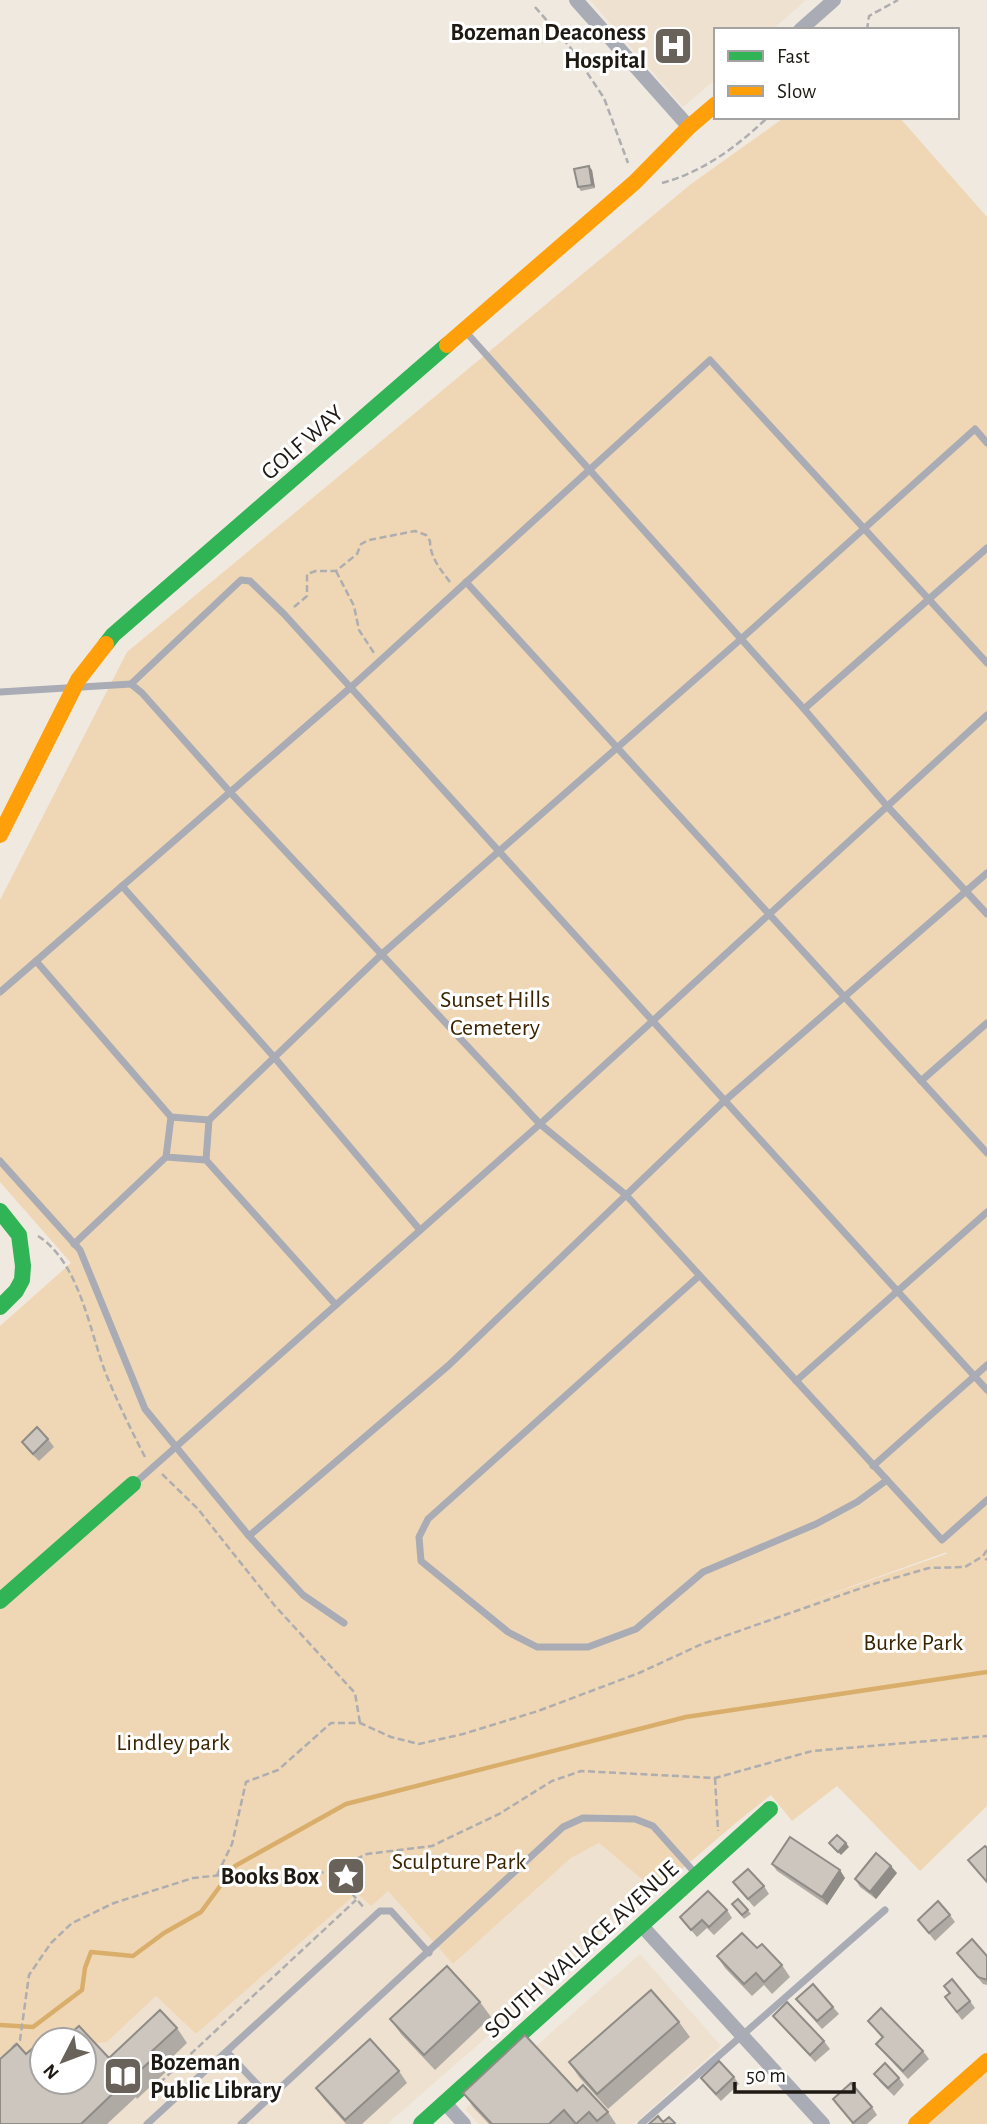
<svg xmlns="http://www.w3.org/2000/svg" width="987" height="2124" viewBox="0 0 987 2124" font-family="'Alegreya Sans',sans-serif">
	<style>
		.built { fill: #eee1cf }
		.green { fill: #efd7b5; fill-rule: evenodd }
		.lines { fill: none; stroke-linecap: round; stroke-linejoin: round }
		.stream { stroke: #d9ae6a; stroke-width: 4.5 }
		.path { stroke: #aeadaf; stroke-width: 2.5; stroke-dasharray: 7 3.5; stroke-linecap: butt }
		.lane { stroke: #a9acb5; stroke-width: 7 }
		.street { stroke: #a9acb5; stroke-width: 14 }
		.fast { stroke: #30b455; stroke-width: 16 }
		.slow { stroke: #ff9f0a; stroke-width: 16 }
		.wall { fill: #afaaa4 }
		.shaded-wall { fill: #8f8b86 }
		.building { fill: #ccc6bf; stroke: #8f8b86; stroke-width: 2 }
		.labels { text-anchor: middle; stroke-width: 6; stroke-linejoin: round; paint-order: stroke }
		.poi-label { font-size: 24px; font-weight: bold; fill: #1e1913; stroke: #fff; text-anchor: end }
		.street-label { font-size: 24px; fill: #1e1913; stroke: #fff }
		.park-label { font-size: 24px; fill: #3b2400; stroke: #fff }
	</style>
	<rect width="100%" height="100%" fill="#f0e9df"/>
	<g class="built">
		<polygon points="590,0 806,0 772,30 716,30 716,79 683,107"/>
		<polygon points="599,1843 656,1891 615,1925 387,2124 0,2124 0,2054 42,2049 42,2082 84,2082 84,2044 107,2042 156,1996 196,2034 357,1893 388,1891 453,1964 571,1858"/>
		<polygon points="640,1954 721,2046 634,2124 479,2124 465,2109"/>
	</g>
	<g class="green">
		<path d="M785 117H899L987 217V1806L920 1871 837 1786 792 1821 771 1795 737 1822 656 1891 599 1843 571 1858 453 1964 388 1891 371 1906 357 1893 196 2034 156 1996 107 2042 84 2045V2040H42L32 2054 0 2056V1326L71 1263 0 1182V900L127 652 691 184ZM947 1552 946 1554 757 1620H758Z"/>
		<polygon points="987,2071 987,2124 927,2124"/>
	</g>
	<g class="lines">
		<polyline class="stream" points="0,2025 33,2027 82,1990 85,1968 91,1952 133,1956 164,1933 201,1912 235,1866 346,1804 686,1717 987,1672"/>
		<g class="path">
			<polyline points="535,7 570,47 604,98 628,163"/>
			<polyline points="867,30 869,16 898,0"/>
			<path d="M662 183C703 172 738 146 768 117"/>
			<polyline points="336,571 354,606 359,630 374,653"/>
			<path d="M294 607 307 596V574L316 571H336L357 554 361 544 369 540 415 531 426 535 430 541C430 557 440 569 450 582"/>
			<path d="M38 1236C80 1263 89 1330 106 1374 118 1403 131 1430 145 1457"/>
			<polyline points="162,1474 198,1509 275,1606 355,1693 360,1723"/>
			<polyline points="987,1550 983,1556 987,1560"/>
			<polyline points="715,1778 718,1831"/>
			<polyline points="331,1869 365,1909"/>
			<polyline points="217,1875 232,1844 246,1782 278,1770 331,1723 360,1723 391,1737 419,1744 463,1734 538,1711 639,1673 702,1644 870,1585 929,1568 965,1567 983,1556"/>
			<polyline points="12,2048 20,2040 29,1975 51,1943 72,1923 114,1903 193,1878 223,1875 292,1880 328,1871 367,1854 432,1846 499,1814 552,1781 581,1771 715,1778 812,1751 987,1736"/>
			<polyline points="152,2090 356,1900"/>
		</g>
		<g class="lane">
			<polyline points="465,331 804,709 987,548"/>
			<polyline points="987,443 975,429 741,639 382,954 209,1120 171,1117 36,961 350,688 710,360 987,663"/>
			<polyline points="466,582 987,1153"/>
			<polyline points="131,684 142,693 230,792 540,1124 134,1484"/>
			<polyline points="0,692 131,684 241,580 250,581 284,614 987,1390"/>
			<polyline points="804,709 887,806 987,914"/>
			<polyline points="987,715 540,1124 626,1195 942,1540 987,1500"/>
			<polyline points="122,886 274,1057 420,1230"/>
			<polyline points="0,992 36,961"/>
			<polyline points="921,1081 987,1023"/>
			<polyline points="171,1117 166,1157 206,1160 209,1120"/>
			<polyline points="206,1160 336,1305"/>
			<polyline points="0,1161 80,1250 145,1409 249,1536 303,1595 344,1623"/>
			<polyline points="74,1244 166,1157"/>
			<polyline points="699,1276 428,1519 419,1537 421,1561 508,1632 537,1647 588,1647 636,1629 703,1572 816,1524 857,1502 887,1480"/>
			<polyline points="796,1381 987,1212"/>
			<polyline points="873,1466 987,1365"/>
			<polyline points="249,1536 449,1365 721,1104 987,873"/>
			<polyline points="227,2052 269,2097"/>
			<polyline points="147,2124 380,1911 391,1911 429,1953"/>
			<polyline points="241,2124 563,1827 583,1818 635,1819 653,1826 696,1874"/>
			<polyline points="641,2124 885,1910"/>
		</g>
		<g class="street">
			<polyline points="576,0 689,127"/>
			<polyline points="800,30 834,0"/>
			<polyline points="642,1926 823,2124"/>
			<polyline points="445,2103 464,2124"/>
		</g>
		<g class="fast">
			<polyline points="106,644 113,635 447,345"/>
			<polyline points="0,1211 19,1235 23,1266 22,1280 16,1291 0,1307"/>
			<polyline points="0,1601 133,1484"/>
			<polyline points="421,2124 770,1809"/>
		</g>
		<g class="slow">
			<polyline points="447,345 635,182 689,127 716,104"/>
			<polyline points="0,835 78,680 106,644"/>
			<polyline points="916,2124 987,2061"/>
		</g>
	</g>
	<g class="wall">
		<polygon points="592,170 595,188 581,191 578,187"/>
		<polygon points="48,1439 54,1447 39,1461 27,1449 22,1442"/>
		<polygon points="772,1864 845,1878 827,1905 777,1871"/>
		<polygon points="897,1873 876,1899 860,1887 855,1879"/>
		<polygon points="733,1882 764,1886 769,1894 754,1907"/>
		<polygon points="738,1899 751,1914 744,1919 732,1904"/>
		<polygon points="727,1910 732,1918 714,1935 707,1928 697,1937 680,1917"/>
		<polygon points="950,1915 955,1922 935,1941 918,1920"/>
		<polygon points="757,1948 782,1965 790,1977 772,1994 764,1985 752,1996 725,1968 717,1956"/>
		<polygon points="957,1953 987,1956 987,1985 983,1984"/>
		<polygon points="944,1986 970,2001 975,2008 962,2020 945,1997 949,1993"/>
		<polygon points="796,1999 833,2007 839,2014 822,2029 802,2006"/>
		<polygon points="480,2002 491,2017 435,2070 401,2034 390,2019"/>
		<polygon points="773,2016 824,2041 830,2049 815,2062 779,2023"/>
		<polygon points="868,2021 923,2051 929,2059 908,2079 882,2051 876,2044 882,2038"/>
		<polygon points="679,2022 690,2037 608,2109 579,2077 569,2062"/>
		<polygon points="177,2028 187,2043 163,2066 167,2071 137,2099 136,2097 107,2124 0,2124 42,2082 109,2058"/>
		<polygon points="399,2071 407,2083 362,2124 346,2124 324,2099 316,2088"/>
		<polygon points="874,2074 899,2078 904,2085 894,2096 880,2082"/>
		<polygon points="734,2077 739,2084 721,2101 707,2086 701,2078"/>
		<polygon points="577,2091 608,2112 616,2124 489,2124 474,2108 463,2093"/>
		<polygon points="833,2099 872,2107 877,2115 867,2124 853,2124"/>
	</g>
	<g class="shaded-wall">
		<polygon points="589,166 592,170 595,188 592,185"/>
		<polygon points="846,1843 849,1847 841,1855 838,1852"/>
		<polygon points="891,1866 897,1873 876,1899 870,1892"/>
		<polygon points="840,1870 845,1878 827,1905 822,1897"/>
	</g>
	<g class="building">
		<polygon points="589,166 592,185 578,187 574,169"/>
		<polygon points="37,1427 48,1439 33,1454 22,1442"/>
		<polygon points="837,1835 846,1843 838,1852 829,1843"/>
		<polygon points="790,1837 840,1870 822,1897 772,1864"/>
		<polygon points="985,1846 987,1848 987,1882 968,1860"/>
		<polygon points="876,1853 891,1866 870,1892 855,1879"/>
		<polygon points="748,1869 764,1886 748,1899 733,1882"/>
		<polygon points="708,1891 727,1910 709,1927 702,1920 691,1930 680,1917"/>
		<polygon points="738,1899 748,1910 742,1915 732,1904"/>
		<polygon points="938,1901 950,1915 929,1933 918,1920"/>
		<polygon points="742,1933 757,1948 762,1944 782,1965 764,1982 756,1973 744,1984 717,1956"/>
		<polygon points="972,1939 987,1956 987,1980 978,1977 957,1953"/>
		<polygon points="447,1966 480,2002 424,2055 390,2019"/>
		<polygon points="952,1979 970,2001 957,2012 945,1997 950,1993 944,1986"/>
		<polygon points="813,1984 833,2007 817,2021 796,1999"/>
		<polygon points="651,1990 679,2022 597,2094 569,2062"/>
		<polygon points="787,2002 824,2041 810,2055 773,2016"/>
		<polygon points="881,2008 923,2051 903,2071 876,2044 883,2037 868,2021"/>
		<polygon points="160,2010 177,2028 152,2051 156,2056 126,2083 125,2082 81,2124 0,2124 0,2059 17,2044 26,2054 42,2040 42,2082 84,2082 84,2040 63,2040 79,2026 109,2058"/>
		<polygon points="48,2035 53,2040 42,2040"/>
		<polygon points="525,2035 577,2091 583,2085 608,2112 597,2121 589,2112 576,2124 564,2110 549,2124 492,2124 463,2093"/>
		<polygon points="370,2039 399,2071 345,2120 316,2088"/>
		<polygon points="719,2061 734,2077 716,2094 701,2078"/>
		<polygon points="885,2063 899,2078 888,2088 874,2074"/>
		<polygon points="851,2083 872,2107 853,2123 833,2099"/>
		<polygon points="658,2116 663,2122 669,2117 675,2123 674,2124 649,2124"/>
	</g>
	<defs>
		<g id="hospital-square" transform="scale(2.0125)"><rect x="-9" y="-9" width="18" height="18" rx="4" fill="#68625a" stroke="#fff"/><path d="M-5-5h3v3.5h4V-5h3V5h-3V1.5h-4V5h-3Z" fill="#fff"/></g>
		<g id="sight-square" transform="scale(2.0125)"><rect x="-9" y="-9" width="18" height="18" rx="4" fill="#68625a" stroke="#fff"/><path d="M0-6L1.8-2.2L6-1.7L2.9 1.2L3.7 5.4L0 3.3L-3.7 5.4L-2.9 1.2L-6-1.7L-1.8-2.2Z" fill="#fff"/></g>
		<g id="library-square" transform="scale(2.0125)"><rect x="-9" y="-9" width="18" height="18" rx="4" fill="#68625a" stroke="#fff"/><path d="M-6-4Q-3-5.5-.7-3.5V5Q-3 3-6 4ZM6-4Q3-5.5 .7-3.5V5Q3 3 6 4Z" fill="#fff"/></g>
	</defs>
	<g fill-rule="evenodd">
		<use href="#hospital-square" x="673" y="46"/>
		<use href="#sight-square" x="346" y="1876"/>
		<use href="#library-square" x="123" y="2076"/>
	</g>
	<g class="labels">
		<g class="poi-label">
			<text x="646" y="40">Bozeman Deaconess<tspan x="646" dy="28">Hospital</tspan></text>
			<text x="319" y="1884">Books Box</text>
			<text x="150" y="2070" text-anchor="start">Bozeman<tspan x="150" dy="28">Public Library</tspan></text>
		</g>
		<g class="street-label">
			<text transform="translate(302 442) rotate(-41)" y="8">GOLF WAY</text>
			<text transform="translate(581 1949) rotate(-42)" y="8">SOUTH WALLACE AVENUE</text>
		</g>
		<g class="park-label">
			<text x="495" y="1007">Sunset Hills<tspan x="495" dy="28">Cemetery</tspan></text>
			<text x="913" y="1650">Burke Park</text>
			<text x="173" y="1750">Lindley park</text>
			<text x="459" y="1869">Sculpture Park</text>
		</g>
	</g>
	<rect x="714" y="28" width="245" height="91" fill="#ffffff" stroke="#a5a3a1" stroke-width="2"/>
	<rect x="728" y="51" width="35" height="10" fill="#30b455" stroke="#a5a3a1" stroke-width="2"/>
	<text x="777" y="63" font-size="21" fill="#1e1913">Fast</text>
	<rect x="728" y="86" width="35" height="10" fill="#ff9f0a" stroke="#a5a3a1" stroke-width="2"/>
	<text x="777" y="98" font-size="21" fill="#1e1913">Slow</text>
	<g transform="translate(63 2061) rotate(228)"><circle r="33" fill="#ffffff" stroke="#a5a3a1" stroke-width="2"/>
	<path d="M0-5L12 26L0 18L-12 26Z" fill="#68625a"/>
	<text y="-10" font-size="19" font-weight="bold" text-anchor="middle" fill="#1e1913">N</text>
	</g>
	<path d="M735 2082v10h119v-10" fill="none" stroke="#1e1913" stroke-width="3.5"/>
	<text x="746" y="2082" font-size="21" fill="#1e1913" stroke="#ffffff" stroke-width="5" paint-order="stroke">50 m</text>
</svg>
